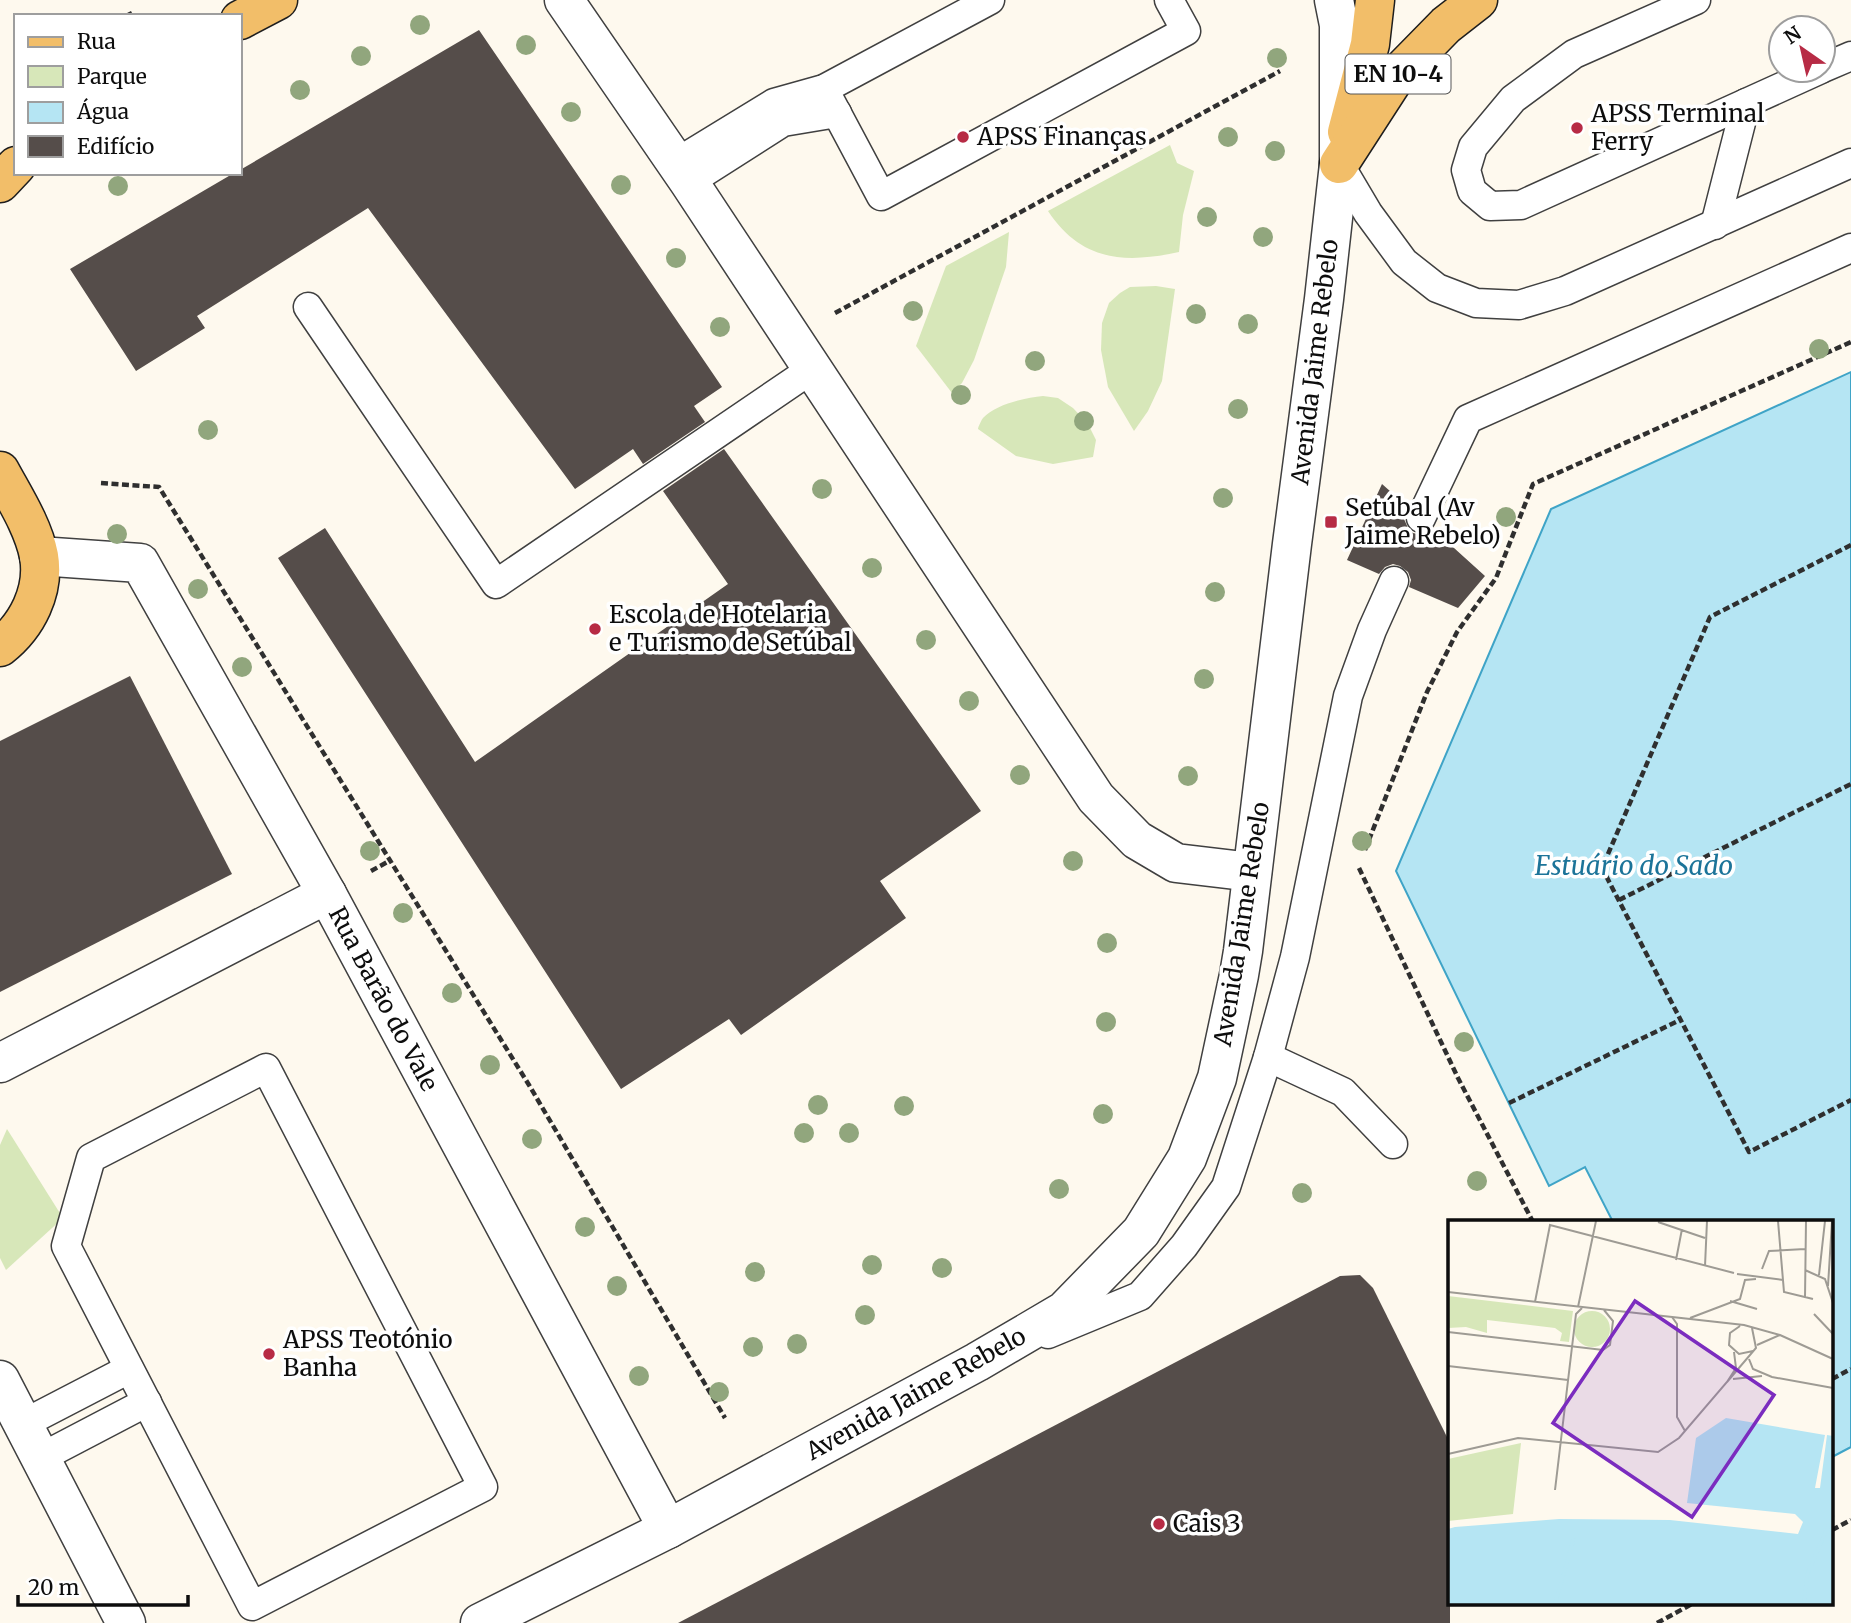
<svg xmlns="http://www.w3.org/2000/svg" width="1851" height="1623" viewBox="0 0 1851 1623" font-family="Merriweather,serif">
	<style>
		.green { fill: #d7e7b9 }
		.water { fill: #b5e5f3; stroke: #3fa4c7; stroke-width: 2 }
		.building { fill: #554d4a }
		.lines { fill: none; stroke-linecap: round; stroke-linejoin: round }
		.service-casing { stroke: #404040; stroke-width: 31 }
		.pedestrian-casing { stroke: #404040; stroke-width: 41 }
		.minor-casing { stroke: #404040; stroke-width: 41 }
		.primary-casing { stroke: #1e1e1e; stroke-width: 41 }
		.path { stroke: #2f2f2f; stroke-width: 4.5; stroke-dasharray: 7 3.5; stroke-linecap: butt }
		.service { stroke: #fff; stroke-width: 28 }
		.pedestrian { stroke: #fff; stroke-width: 38 }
		.minor { stroke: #fff; stroke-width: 38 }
		.primary { stroke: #f2be69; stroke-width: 38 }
		.tree { fill: #91a67d }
		.poi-dot { fill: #b72b45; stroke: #fff; stroke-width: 2.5 }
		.labels { text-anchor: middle; stroke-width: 7; stroke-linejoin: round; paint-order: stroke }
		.shield { fill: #fff; stroke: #565656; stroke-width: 2 }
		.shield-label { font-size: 23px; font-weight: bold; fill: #0d0d0d }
		.poi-label { font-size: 24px; fill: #0d0d0d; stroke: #fff; text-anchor: start }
		.street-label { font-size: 24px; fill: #0d0d0d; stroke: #fff }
		.water-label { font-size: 26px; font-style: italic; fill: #1c7499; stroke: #fff }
		.inset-river { fill: none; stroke: #b5e5f3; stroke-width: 3.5 }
		.inset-road { fill: none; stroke: #9e9b94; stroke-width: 2 }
		.view { fill: #7b2cbf; fill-opacity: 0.15; stroke: #7b2cbf; stroke-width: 3.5 }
		.inset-edge { fill: none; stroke: #0d0d0d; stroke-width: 3.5 }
	</style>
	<rect width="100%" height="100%" fill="#fef9ee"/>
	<g class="green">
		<path d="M1170 145 1177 163 1194 171 1183 215 1179 252C1124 264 1081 261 1048 211Z"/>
		<polygon points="1009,232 1006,267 974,360 962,383 952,393 916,346 946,266"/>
		<polygon points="1156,286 1175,289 1162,381 1148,411 1134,431 1108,387 1101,350 1102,323 1109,303 1120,293 1130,287"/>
		<path d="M1043 396 1058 398 1073 408 1088 424 1096 440 1093 457 1053 464 1016 456 978 429C978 427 982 419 983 418 996 404 1025 398 1043 396Z"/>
		<polygon points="7,1129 63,1218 6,1270 0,1258 0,1145"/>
	</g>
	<polygon class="water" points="1851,372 1851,1447 1832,1457 1832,1222 1613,1222 1585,1167 1549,1186 1396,871 1551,509"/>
	<g class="building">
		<polygon points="479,30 722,387 694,406 705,422 643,464 633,449 575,489 368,208 197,316 205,328 136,371 70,269 234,173 240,173 240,170"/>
		<polygon points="724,449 981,811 880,881 906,918 741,1035 729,1019 621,1089 278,558 325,528 475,762 728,584 663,491"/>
		<polygon points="1382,484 1408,507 1404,519 1408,528 1413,533 1422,535 1430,532 1433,529 1485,576 1458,608 1409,587 1411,580 1408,572 1400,566 1393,564 1385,567 1379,574 1347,560"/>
		<polygon points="130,676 232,874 0,992 0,741"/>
		<polygon points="1360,1275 1373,1288 1450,1443 1450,1623 678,1623 1340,1276"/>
	</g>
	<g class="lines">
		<g class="service-casing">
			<g id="service">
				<polyline points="1696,0 1574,54 1513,99 1473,147 1466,170 1472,191 1490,206 1521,205 1819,70"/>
				<polyline points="1823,68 1851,56"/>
				<polyline points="824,89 881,196 1186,31 1169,0"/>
				<polyline points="676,163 774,103 824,89 990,0"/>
				<polyline points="1339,164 1368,213 1404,262 1437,288 1476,303 1519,305 1565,291 1851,163"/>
				<polyline points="689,182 783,122 837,113"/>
				<polyline points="1715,225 1746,103"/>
				<polyline points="308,307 496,584 812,369"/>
				<polyline points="1421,518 1468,419 1851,248"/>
				<polyline points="1268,1057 1343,1092 1393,1144"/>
				<polygon points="266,1068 483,1487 252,1606 66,1246 91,1158"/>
				<polyline points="1048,1334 1140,1296 1184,1246 1226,1187 1268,1057 1295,957 1348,696 1372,630 1394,581"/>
				<polyline points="23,1424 129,1369"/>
				<polyline points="40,1458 147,1402"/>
			</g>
		</g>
		<g class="pedestrian-casing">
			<g id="pedestrian">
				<polyline points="39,556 140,563 327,894 668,1529"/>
				<polyline points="0,1063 327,894"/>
			</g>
		</g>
		<g class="minor-casing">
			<g id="minor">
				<polyline points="564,0 689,182 1096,798 1137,840 1176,863 1252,872"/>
				<polyline points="0,1380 126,1623"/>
				<polyline points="480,1623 668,1529 977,1362 1064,1311 1141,1232 1187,1158 1217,1078 1239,975 1243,951 1292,544 1324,299 1339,164 1339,25 1334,0"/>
			</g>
		</g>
		<g class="primary-casing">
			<g id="primary">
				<polyline points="240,20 278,0"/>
				<polyline points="1347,132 1370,44 1375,0"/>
				<polyline points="1339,164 1396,76 1446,25 1478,0"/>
				<polyline points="0,183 16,166"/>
				<path d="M0 471C14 497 33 526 39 556 45 591 27 626 0 647"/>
			</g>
		</g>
		<g class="path">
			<polyline points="129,12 131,16"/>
			<polyline points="835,313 1280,71"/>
			<polyline points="101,483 159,487 529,1085 725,1418"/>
			<polyline points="1851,545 1710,617 1602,868 1749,1152 1851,1100"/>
			<polyline points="1365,850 1427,692 1457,632 1496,578 1533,484 1851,342"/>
			<polyline points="1359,868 1458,1078 1533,1222"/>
			<polyline points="371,871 391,860"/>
			<polyline points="1619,900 1851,784"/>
			<polyline points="1509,1103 1680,1020"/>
			<polyline points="1832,1379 1851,1369"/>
			<polyline points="1832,1530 1851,1520"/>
			<polyline points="1657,1623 1692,1604"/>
		</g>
		<use href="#service" class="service"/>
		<use href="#pedestrian" class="pedestrian"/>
		<use href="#minor" class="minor"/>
		<use href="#primary" class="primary"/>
	</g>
	<g class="tree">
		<circle cx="420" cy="25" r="10"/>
		<circle cx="526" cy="45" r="10"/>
		<circle cx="361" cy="56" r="10"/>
		<circle cx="1277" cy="58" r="10"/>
		<circle cx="300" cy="90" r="10"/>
		<circle cx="571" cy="112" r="10"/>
		<circle cx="1228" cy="137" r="10"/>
		<circle cx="1275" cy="151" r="10"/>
		<circle cx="621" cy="185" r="10"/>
		<circle cx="118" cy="186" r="10"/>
		<circle cx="1207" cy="217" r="10"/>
		<circle cx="1263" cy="237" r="10"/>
		<circle cx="676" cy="258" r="10"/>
		<circle cx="913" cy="311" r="10"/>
		<circle cx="1196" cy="314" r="10"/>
		<circle cx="1248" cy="324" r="10"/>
		<circle cx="720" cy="327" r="10"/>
		<circle cx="1819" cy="349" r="10"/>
		<circle cx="1035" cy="361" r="10"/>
		<circle cx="961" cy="395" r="10"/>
		<circle cx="1238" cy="409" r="10"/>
		<circle cx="1084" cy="421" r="10"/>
		<circle cx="208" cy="430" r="10"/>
		<circle cx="822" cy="489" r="10"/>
		<circle cx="1223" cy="498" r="10"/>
		<circle cx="1506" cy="517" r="10"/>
		<circle cx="117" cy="534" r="10"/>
		<circle cx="872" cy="568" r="10"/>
		<circle cx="198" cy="589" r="10"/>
		<circle cx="1215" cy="592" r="10"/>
		<circle cx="926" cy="640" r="10"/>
		<circle cx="242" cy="667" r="10"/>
		<circle cx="1204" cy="679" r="10"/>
		<circle cx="969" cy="701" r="10"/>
		<circle cx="1020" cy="775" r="10"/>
		<circle cx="1188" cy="776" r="10"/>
		<circle cx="1362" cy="841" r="10"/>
		<circle cx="370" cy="851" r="10"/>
		<circle cx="1073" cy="861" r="10"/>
		<circle cx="403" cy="913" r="10"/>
		<circle cx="1107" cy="943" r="10"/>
		<circle cx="452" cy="993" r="10"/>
		<circle cx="1106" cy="1022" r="10"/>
		<circle cx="1464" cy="1042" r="10"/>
		<circle cx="490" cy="1065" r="10"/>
		<circle cx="818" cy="1105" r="10"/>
		<circle cx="904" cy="1106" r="10"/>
		<circle cx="1103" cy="1114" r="10"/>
		<circle cx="804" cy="1133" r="10"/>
		<circle cx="849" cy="1133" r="10"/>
		<circle cx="532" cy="1139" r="10"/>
		<circle cx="1477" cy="1181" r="10"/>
		<circle cx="1059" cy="1189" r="10"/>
		<circle cx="1302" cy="1193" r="10"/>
		<circle cx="585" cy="1227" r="10"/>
		<circle cx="872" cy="1265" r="10"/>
		<circle cx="942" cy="1268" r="10"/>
		<circle cx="755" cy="1272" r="10"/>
		<circle cx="617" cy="1286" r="10"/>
		<circle cx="865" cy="1315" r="10"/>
		<circle cx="797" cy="1344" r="10"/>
		<circle cx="753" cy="1347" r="10"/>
		<circle cx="639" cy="1376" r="10"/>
		<circle cx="719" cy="1392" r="10"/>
	</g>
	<g class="poi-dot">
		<circle cx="1577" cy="128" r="7"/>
		<circle cx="963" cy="137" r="7"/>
		<rect x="1324" y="515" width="14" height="14" rx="3.5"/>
		<circle cx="595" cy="629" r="7"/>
		<circle cx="269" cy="1354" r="7"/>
		<circle cx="1159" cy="1524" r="7"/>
	</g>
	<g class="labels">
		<rect class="shield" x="1345.5" y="54.5" width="105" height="39" rx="5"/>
		<g class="shield-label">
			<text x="1398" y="82">EN 10-4</text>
		</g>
		<g class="poi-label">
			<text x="1591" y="122">APSS Terminal<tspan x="1591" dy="28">Ferry</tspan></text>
			<text x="977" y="145">APSS Finanças</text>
			<text x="1345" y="516">Setúbal (Av<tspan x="1345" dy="28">Jaime Rebelo)</tspan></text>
			<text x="609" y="623">Escola de Hotelaria<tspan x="609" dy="28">e Turismo de Setúbal</tspan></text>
			<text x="283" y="1348">APSS Teotónio<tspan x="283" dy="28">Banha</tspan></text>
			<text x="1173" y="1532">Cais 3</text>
		</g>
		<g class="street-label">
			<text transform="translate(1315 362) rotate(-83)" y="8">Avenida Jaime Rebelo</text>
			<text transform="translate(1242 924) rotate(-81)" y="8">Avenida Jaime Rebelo</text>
			<text transform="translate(383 999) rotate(62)" y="8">Rua Barão do Vale</text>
			<text transform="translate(916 1394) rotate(-29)" y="8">Avenida Jaime Rebelo</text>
		</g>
		<g class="water-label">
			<text x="1634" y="875">Estuário do Sado</text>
		</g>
	</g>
	<g transform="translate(1448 1220)">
		<rect width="385" height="385" fill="#fef9ee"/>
		<path d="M0 76 125 91 121 122 112 121 114 113 107 108 39 100V113L18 107 0 108ZM126 109a18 18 0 1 1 36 0a18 18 0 1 1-36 0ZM73 223 65 294 0 301V239Z" fill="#d7e7b9"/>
		<path d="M278 198 377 215 367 268H372L379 215 385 216V384H0V309L7 307 111 299 222 300 350 314 355 302 347 294 239 283 248 218Z" fill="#b5e5f3"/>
		<path class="inset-river" d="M107 384 126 318M356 384 359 355 385 295"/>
		<path class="inset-road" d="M330 1 336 72 365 79M210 2 257 18M228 40 234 9M257 46 259 1M314 49 321 31 357 29M357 50 377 59 385 83M289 54 335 60M371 55 377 1M380 66 384 1M0 72 296 105 332 115 385 139M357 78 358 1M282 81 309 89M87 82 102 5 286 53M130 87 148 1M366 94 385 114M224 97 229 104V197L237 211M242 98 292 79 297 60 308 59M292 106 282 113 281 125 291 134 305 131M0 112 155 130 162 125 165 101 156 90M309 125 332 115M124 127 128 94 134 88M301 139 305 149 324 157 385 168M0 146 120 160M285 159 314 156M279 162 308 128 304 108M0 234 70 218 210 232 231 218 279 162 288 148 286 132M107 270 124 127"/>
		<path class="view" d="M187 81 326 175 244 297 105 203Z"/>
		<rect width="385" height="385" class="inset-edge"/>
	</g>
	<rect x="14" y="14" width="228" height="161" fill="#ffffff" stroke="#9e9e9e" stroke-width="2"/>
	<rect x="28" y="37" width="35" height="10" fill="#f2be69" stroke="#9e9e9e" stroke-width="2"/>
	<text x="77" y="49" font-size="21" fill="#0d0d0d">Rua</text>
	<rect x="28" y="66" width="35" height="21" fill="#d7e7b9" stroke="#9e9e9e" stroke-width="2"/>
	<text x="77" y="84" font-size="21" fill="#0d0d0d">Parque</text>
	<rect x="28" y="102" width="35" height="21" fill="#b5e5f3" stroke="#9e9e9e" stroke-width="2"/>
	<text x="77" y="119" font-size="21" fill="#0d0d0d">Água</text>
	<rect x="28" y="136" width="35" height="21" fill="#554d4a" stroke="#9e9e9e" stroke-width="2"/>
	<text x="77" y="154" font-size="21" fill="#0d0d0d">Edifício</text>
	<g transform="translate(1802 49) rotate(326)"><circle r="33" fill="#ffffff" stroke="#9e9e9e" stroke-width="2"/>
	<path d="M0-5L12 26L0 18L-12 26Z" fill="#b72b45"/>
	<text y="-10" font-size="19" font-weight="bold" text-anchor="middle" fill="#0d0d0d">N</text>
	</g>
	<path d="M18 1595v10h170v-10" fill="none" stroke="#0d0d0d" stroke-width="3.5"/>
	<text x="28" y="1595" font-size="21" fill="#0d0d0d" stroke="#ffffff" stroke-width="5" paint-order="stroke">20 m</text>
</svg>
